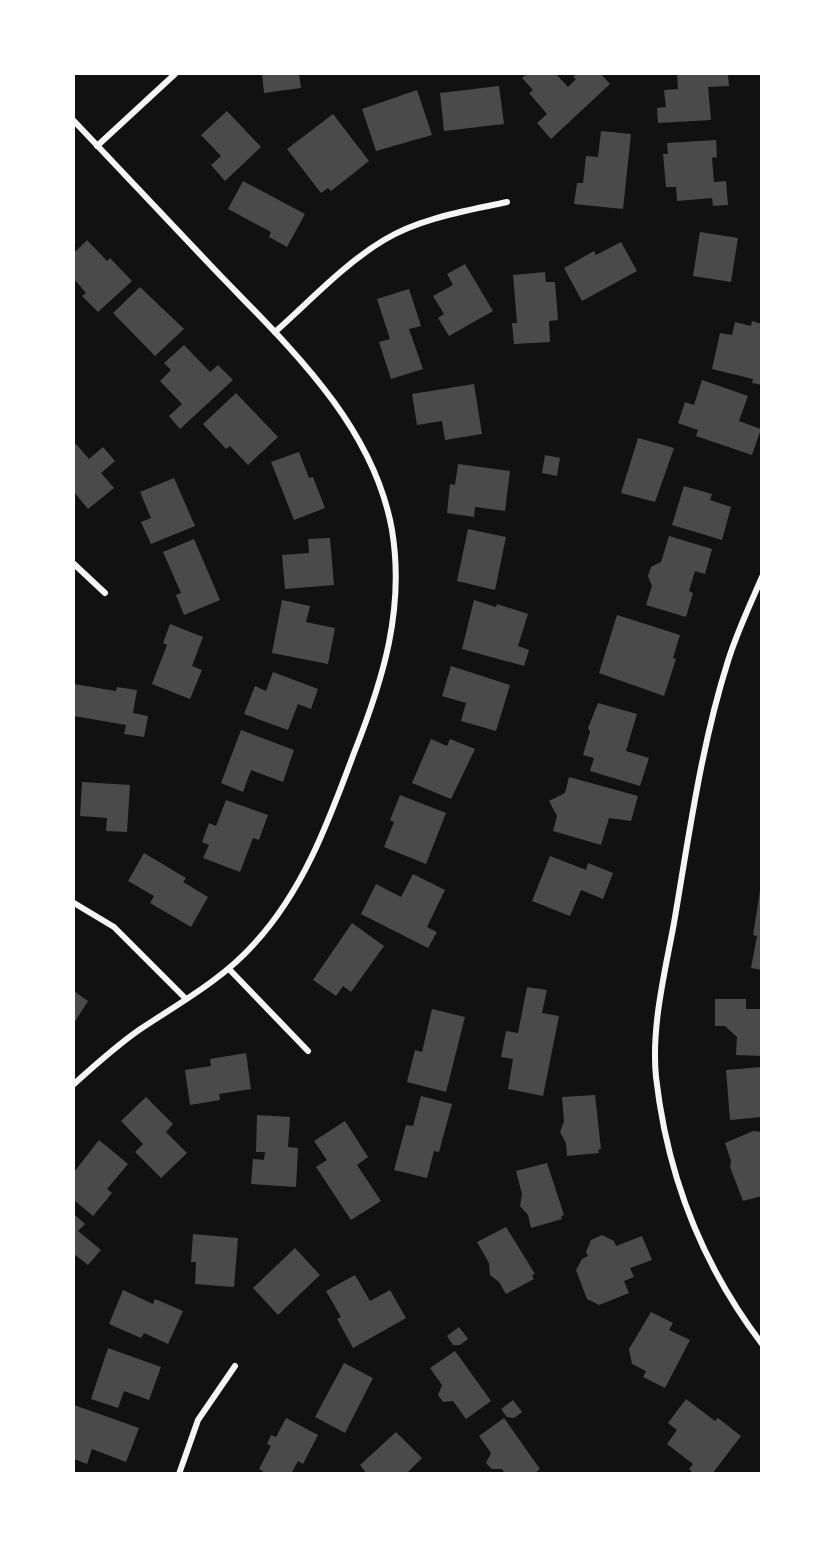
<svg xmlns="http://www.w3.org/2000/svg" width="835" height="1547" viewBox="0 0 835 1547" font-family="'Nunito Sans',sans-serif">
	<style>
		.building { fill: #4a4a4a }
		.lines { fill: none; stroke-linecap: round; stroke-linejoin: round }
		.minor { stroke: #f5f5f5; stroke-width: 6 }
	</style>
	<rect width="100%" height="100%" fill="#111"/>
	<g class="building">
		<polygon points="262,74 299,74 301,88 264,93"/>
		<polygon points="527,74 556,74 568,87 576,79 573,77 577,74 601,74 610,84 551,139 537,123 547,114 529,93 533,90 522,78"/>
		<polygon points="677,74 728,74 729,86 708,87 711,120 658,123 657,108 666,107 664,90 678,89"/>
		<polygon points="499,86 504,124 444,131 440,93"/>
		<polygon points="417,90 432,135 376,151 362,109"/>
		<polygon points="227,111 261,147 225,181 211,165 221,156 201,135"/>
		<polygon points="333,114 369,161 331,191 328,188 321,193 287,149"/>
		<polygon points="601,131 631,134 623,209 574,204 577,183 583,183 586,156 598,157"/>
		<polygon points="716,140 717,157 712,158 714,182 726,181 728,205 713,206 712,198 677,201 676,187 666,187 663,154 668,154 667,143"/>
		<polygon points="243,181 305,214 287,247 269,237 271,232 228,209"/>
		<polygon points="700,232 738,238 731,282 693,276"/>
		<polygon points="87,240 107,261 110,258 132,281 98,312 82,296 86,293 74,279 74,253"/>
		<polygon points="621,242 637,271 582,301 564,268 594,251 596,255"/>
		<polygon points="465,264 493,311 449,336 438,318 444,314 433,296 453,285 447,274"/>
		<polygon points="545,272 546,282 555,282 558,320 549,321 550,342 514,344 512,323 517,323 513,275"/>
		<polygon points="140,287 184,329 155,356 113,313"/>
		<polygon points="409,289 421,326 409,329 423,369 391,379 379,342 390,339 377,299"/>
		<polygon points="752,321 762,324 762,385 752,383 753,379 712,369 720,333 732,335 735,322 751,326"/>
		<polygon points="184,345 210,372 218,365 233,380 180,429 169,416 182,404 160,381 171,370 164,363"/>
		<polygon points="702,380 748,396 739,421 761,429 752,455 696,436 698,430 678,423 685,402 694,405"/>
		<polygon points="474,384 482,434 445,440 442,421 417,425 412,394"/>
		<polygon points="236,393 278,437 248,465 230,446 226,449 203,424"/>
		<polygon points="638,438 674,448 655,502 621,493"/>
		<polygon points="76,444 89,459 103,447 115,461 101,473 114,488 88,509 74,492 74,446"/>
		<polygon points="299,452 309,478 313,477 325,508 294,520 271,462"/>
		<polygon points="545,455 560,458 557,476 542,473"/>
		<polygon points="458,464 510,471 505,511 475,507 474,517 447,513 450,484 455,485"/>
		<polygon points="174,478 195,526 151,544 141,522 151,518 140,492"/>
		<polygon points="684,486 712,494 710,500 731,507 722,540 672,525"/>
		<polygon points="468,529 506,537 495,590 457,581"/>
		<polygon points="669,536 712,549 705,574 695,571 689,591 693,593 686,617 646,605 652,586 648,576 651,567 661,562"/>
		<polygon points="330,538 334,585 285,589 282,555 309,553 308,539"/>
		<polygon points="194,539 220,600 184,615 176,595 181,593 163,552"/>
		<polygon points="282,600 310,606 306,622 335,628 328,664 272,653"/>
		<polygon points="474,600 496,607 497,604 528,614 518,646 529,650 524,666 462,649"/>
		<polygon points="617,615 680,635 673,658 676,659 664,696 599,673"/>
		<polygon points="170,624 203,637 192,666 202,670 190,699 152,684 167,645 163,643"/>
		<polygon points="451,666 510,685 496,731 461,721 466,703 442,696"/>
		<polygon points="273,672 318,689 311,709 298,704 288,730 244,714 255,686 266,691"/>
		<polygon points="74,684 116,691 117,687 137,690 133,713 148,716 144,737 124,734 126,725 74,716"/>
		<polygon points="598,703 637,714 626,751 649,758 640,786 590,771 594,758 583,755 590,732 588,728"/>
		<polygon points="241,730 294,750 283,782 251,770 243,792 221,783"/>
		<polygon points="431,739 447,746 450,739 475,749 451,799 412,783"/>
		<polygon points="569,777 638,796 631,821 609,818 601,845 553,831 557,816 549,801 565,793"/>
		<polygon points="82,782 130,785 127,832 106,831 107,818 80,816"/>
		<polygon points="400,795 446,813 426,864 384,847 394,822 390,820"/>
		<polygon points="226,800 268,815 259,840 253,838 240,872 203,858 209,845 202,842 209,823 216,826"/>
		<polygon points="144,853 186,878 183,882 208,897 191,927 150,903 154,896 128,881"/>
		<polygon points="550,856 586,870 588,863 613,873 603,899 581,890 570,916 532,901"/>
		<polygon points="413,874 445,890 427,927 437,932 428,948 361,914 376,884 401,897"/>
		<polygon points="760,891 762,892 762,970 751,968 757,936 753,935"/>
		<polygon points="352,923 384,946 351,992 343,986 336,996 313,980"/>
		<polygon points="527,987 547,990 542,1013 559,1016 543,1096 508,1089 513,1059 501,1057 506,1031 518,1033"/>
		<polygon points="74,991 88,1001 74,1023"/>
		<polygon points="715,999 746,999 746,1009 762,1009 762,1056 736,1055 737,1037 725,1026 715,1026"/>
		<polygon points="432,1009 465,1017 446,1092 407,1082 415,1050 422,1052"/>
		<polygon points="246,1053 251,1089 219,1094 220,1100 190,1105 185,1070 211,1066 210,1059"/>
		<polygon points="762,1067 762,1117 730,1120 726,1070"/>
		<polygon points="595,1095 601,1149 598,1150 599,1153 567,1156 566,1143 560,1132 564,1121 562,1097"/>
		<polygon points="421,1096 452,1104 439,1152 434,1151 427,1178 394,1170 406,1125 413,1126"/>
		<polygon points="146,1097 173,1124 166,1132 187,1153 161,1178 135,1152 143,1144 121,1121"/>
		<polygon points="257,1115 290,1117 288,1147 298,1148 296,1187 251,1184 253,1159 264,1160 265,1152 256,1152"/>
		<polygon points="345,1121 368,1157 357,1165 381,1201 351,1220 316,1167 327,1160 314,1141"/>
		<polygon points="753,1131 762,1132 762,1196 743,1201 730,1167 731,1161 725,1143"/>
		<polygon points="99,1140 128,1164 107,1189 112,1193 93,1216 74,1200 74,1172"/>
		<polygon points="547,1163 564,1215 561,1216 562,1219 531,1228 528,1215 520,1206 522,1194 516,1171"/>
		<polygon points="74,1214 85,1224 78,1231 101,1250 88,1265 74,1254"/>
		<polygon points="506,1227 535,1274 532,1275 534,1279 506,1294 499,1282 490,1275 489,1263 477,1242"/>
		<polygon points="193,1234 238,1238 234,1287 195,1284 196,1262 191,1262"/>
		<polygon points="602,1235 614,1241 616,1246 642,1236 652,1260 630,1268 634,1277 624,1281 629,1293 599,1305 587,1299 576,1270 582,1259 588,1256 586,1252 591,1240"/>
		<polygon points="295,1248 320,1275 278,1315 253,1288"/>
		<polygon points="355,1275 370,1301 390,1290 406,1318 353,1348 337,1319 341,1317 326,1291"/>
		<polygon points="123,1290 153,1304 155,1299 183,1311 168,1344 144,1333 141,1338 109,1324"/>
		<polygon points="651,1312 673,1323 669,1330 690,1340 665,1388 643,1377 646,1371 632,1364 629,1349"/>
		<polygon points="459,1327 468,1339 460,1345 453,1345 447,1336"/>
		<polygon points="108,1348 161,1367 149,1400 124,1391 118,1408 91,1399"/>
		<polygon points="455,1351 491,1401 466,1419 453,1401 443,1402 438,1395 442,1385 430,1368"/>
		<polygon points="344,1363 373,1378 345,1433 315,1417"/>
		<polygon points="686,1399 715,1421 718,1418 741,1436 712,1474 694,1474 689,1469 693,1464 667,1444 677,1430 668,1423"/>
		<polygon points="513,1400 522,1412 514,1418 507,1417 501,1409"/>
		<polygon points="74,1405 139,1428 126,1462 92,1449 87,1464 74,1459"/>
		<polygon points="286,1418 318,1435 303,1464 298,1461 291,1474 267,1474 259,1469 271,1446 267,1444 271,1435 276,1437"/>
		<polygon points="504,1418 540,1469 534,1474 505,1474 502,1469 492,1469 486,1463 491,1453 479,1436"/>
		<polygon points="396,1432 422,1458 406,1474 367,1474 360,1465"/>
	</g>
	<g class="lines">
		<g class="minor">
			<path d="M74 121C121 171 168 220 215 270 287 345 373 423 392 530 405 609 383 680 354 753 329 820 304 890 254 944 222 980 178 1004 139 1030 116 1046 95 1065 74 1084"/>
			<polyline points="97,146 175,74"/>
			<path d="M275 332C310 301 344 264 384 240 420 218 466 211 507 202"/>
			<polyline points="74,564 105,593"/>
			<path d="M762 577C750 605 737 632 728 661 701 746 689 836 674 923 665 972 651 1027 656 1077 667 1174 702 1265 762 1344"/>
			<polyline points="74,903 114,927 186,999"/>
			<polyline points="229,969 308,1051"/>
			<polyline points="179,1474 198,1420 235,1366"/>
		</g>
	</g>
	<rect width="835" height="1547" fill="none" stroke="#ffffff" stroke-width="150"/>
</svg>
